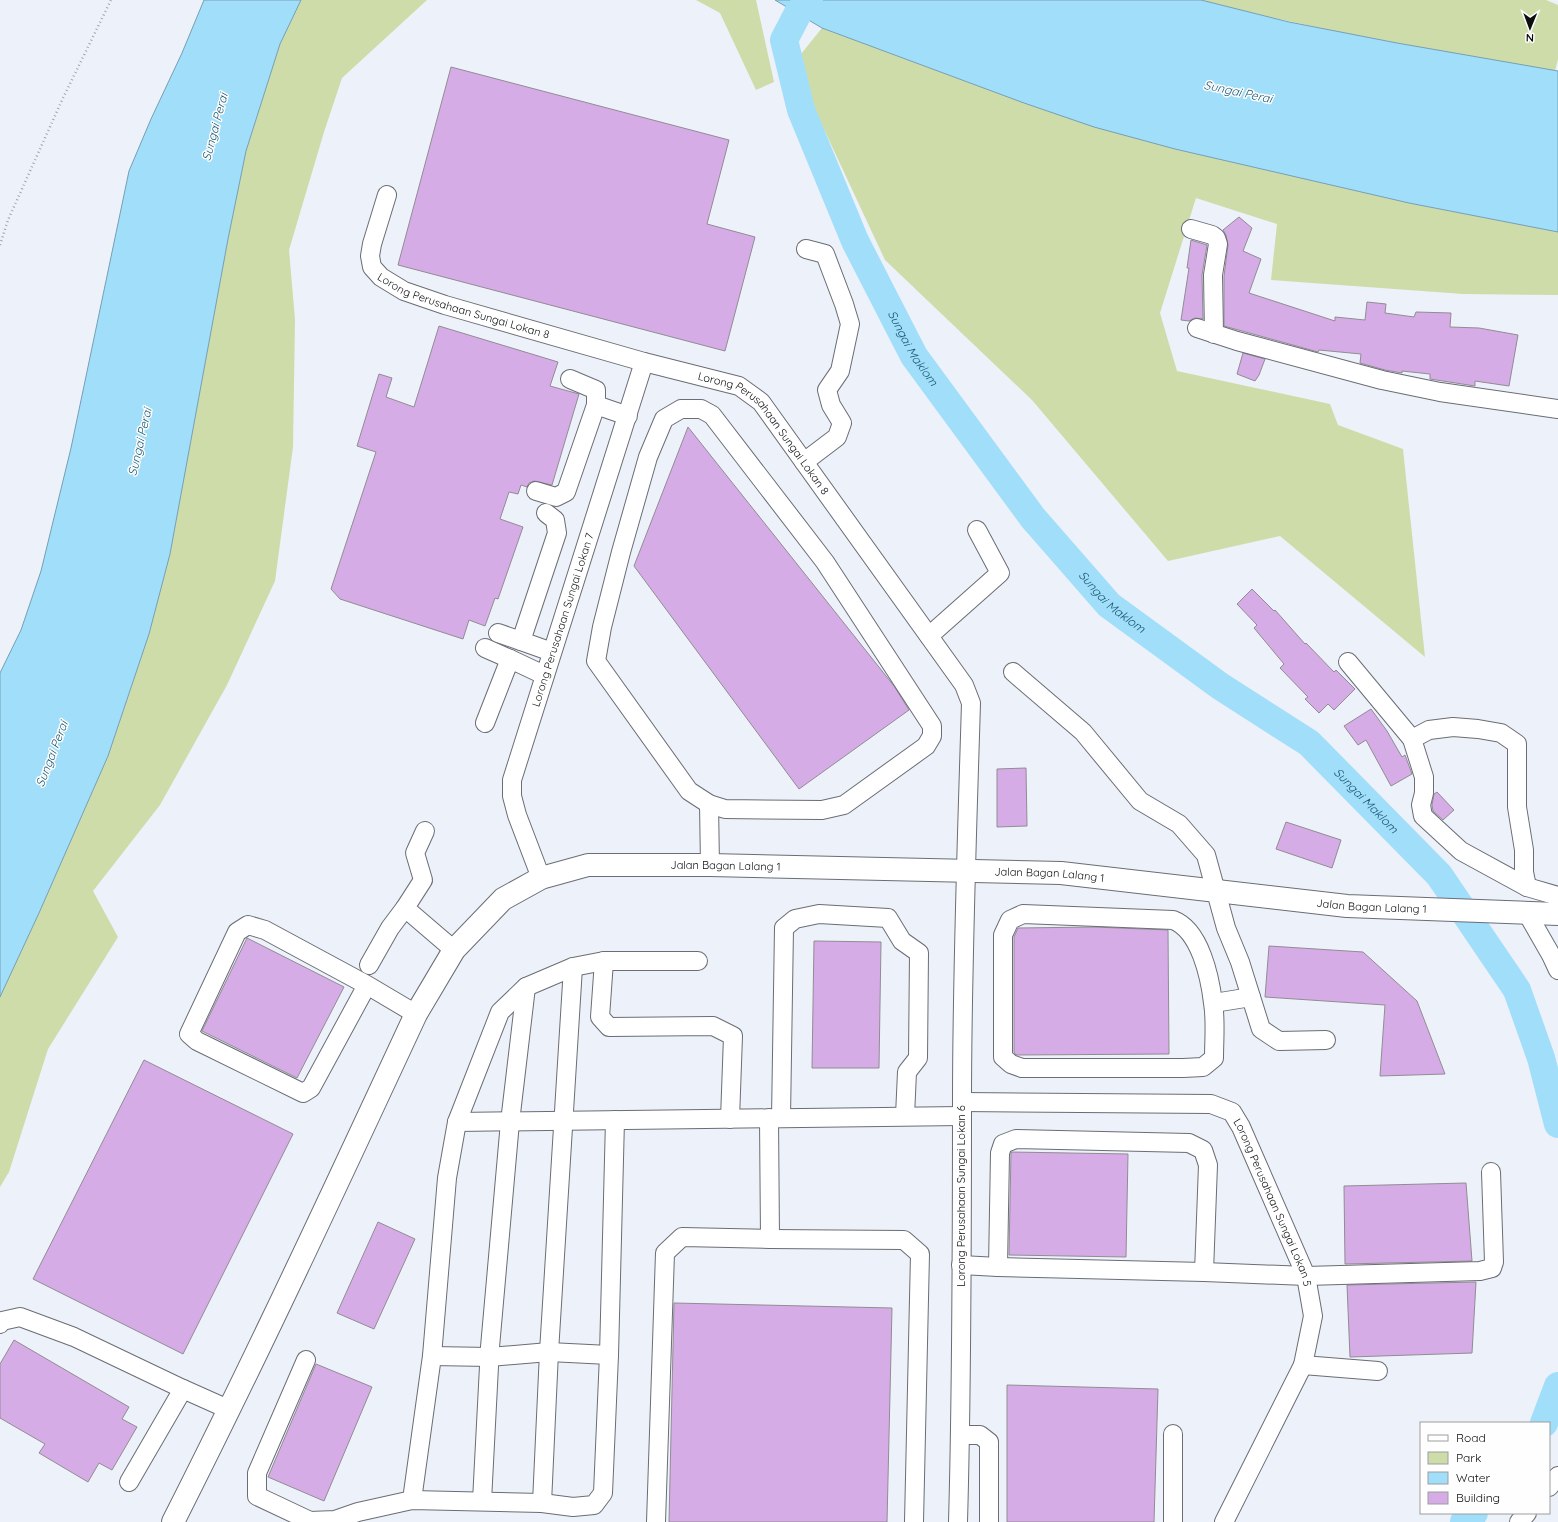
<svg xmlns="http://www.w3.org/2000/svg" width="1558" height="1522" viewBox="0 0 1558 1522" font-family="Quicksand,sans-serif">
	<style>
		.green { fill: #cedcaa }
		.water { fill: #a1defa; stroke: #749fb4 }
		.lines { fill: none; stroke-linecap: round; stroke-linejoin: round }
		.river { stroke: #a1defa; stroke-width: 28 }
		.building { fill: #d6ace6; stroke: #918c93 }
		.minor-casing { stroke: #6a6d75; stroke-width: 20 }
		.major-casing { stroke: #6a6d75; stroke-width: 24 }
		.path { stroke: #a3a7ad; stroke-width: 2.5; stroke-dasharray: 1 3; stroke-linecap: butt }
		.minor { stroke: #fff; stroke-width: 18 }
		.major { stroke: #fff; stroke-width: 22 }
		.labels { text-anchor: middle; stroke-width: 3; stroke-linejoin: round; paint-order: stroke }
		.street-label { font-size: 11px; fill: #0b0d0f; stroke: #fefefe }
		.water-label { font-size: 12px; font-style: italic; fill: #19576f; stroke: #fefefe }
	</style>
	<rect width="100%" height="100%" fill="#edf1f9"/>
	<g class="green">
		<polygon points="301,0 427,0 342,78 324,132 289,250 295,319 293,447 275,581 227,685 160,805 93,891 118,937 48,1049 9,1172 0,1187 0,997 39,913 108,756 149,634 170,554 228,239 246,151 280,44"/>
		<polygon points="696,0 756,0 774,82 756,90 720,13"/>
		<path d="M1201 0H1546L1558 5V59L1555 71C1437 50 1318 31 1201 0Z"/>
		<polygon points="822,28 1024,103 1175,149 1409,203 1558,232 1558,295 1463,294 1271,280 1277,224 1196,198 1160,313 1177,371 1330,404 1338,425 1403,449 1425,657 1280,536 1168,561 1032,400 885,260 808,95 801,54"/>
	</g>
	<g class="water">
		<polygon points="204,0 301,0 280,44 246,151 228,239 170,554 149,634 108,756 39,913 0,997 0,673 21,630 41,571 71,448 129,171 151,119 182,53"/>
		<polygon points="775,0 1201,0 1289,22 1397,43 1558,71 1558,232 1409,203 1175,149 1094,127 1024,103 822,28"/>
	</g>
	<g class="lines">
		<g class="river">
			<path id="s1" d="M809 0 798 13 784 40 801 110 855 241 914 356 1033 518 1109 605 1220 686 1309 743 1439 875 1517 990 1541 1058 1558 1124"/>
			<polyline points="1544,1423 1558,1386"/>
			<polyline points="1464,1522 1474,1513"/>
		</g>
	</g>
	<g class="building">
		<polygon points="451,67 729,140 707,224 755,237 725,351 398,265"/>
		<polygon points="1239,217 1252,228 1243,251 1261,259 1249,293 1335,321 1335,317 1365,320 1367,302 1386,304 1385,313 1414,317 1416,312 1451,313 1450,327 1479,328 1518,335 1509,386 1475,381 1475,386 1430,379 1430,374 1402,371 1402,373 1385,370 1360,363 1361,354 1319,350 1318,352 1224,326 1224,276 1228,245 1226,235 1223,230"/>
		<polygon points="1191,240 1207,245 1202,275 1203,319 1195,318 1189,321 1181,320 1189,268 1187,268"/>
		<polygon points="439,326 558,362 550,386 579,394 552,485 534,481 529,483 527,487 521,485 518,494 509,492 500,519 523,527 498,599 495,598 485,626 469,620 463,639 340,599 331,589 376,452 357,446 379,374 392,378 386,397 414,407"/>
		<polygon points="1243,353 1265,359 1259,375 1255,381 1237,374"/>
		<polygon points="688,427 894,686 909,710 799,789 634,566"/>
		<polygon points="1252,589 1274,611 1275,610 1305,644 1306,643 1334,672 1336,670 1355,689 1334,710 1328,704 1319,713 1305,699 1308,697 1280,668 1284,664 1254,628 1257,625 1237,604"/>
		<polygon points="1371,709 1387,731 1402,757 1405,755 1412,774 1391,786 1366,740 1358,745 1344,726"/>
		<polygon points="1026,768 1027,826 997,827 997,769"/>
		<polygon points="1437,792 1454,810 1443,820 1433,811 1432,805 1434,794"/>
		<polygon points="1286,822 1341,840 1332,868 1276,849"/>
		<polygon points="1094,927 1168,930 1169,1054 1016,1055 1014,1052 1014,937 1018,928"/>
		<polygon points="247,938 344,987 297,1078 202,1031"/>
		<polygon points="814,941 881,942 879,1068 812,1068"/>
		<polygon points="1269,946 1363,952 1417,1001 1445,1074 1380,1076 1385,1005 1265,997"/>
		<polygon points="144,1060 293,1134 183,1354 33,1279"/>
		<polygon points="1011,1152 1128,1154 1126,1257 1009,1255"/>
		<polygon points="1466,1183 1472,1261 1345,1264 1344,1186"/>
		<polygon points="378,1222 415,1239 374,1329 337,1313"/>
		<polygon points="1476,1282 1472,1353 1350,1357 1347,1285"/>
		<polygon points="674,1303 892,1308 887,1522 669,1522"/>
		<polygon points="14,1340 129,1407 122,1419 137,1427 112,1470 99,1463 88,1482 39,1453 45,1444 0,1418 0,1364"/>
		<polygon points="316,1364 372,1387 324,1501 268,1477"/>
		<polygon points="1007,1385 1158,1389 1154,1522 1007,1522"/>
	</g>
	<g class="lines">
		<g class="minor-casing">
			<g id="minor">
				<path id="s2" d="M387 195 372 244 370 256 372 267 381 277 404 291 445 305 644 362 739 386 761 402 964 685 971 703C967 836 962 969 962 1102 962 1242 962 1382 958 1522"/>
				<polyline points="1191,229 1212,235 1216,238 1218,244 1213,275 1214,334"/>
				<polyline points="1197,328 1237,341 1382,380 1440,392 1558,409"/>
				<polyline points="570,379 596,390 596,405"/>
				<polygon points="681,409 701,409 712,415 825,562 932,726 932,736 926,746 844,805 822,810 725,809 709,804 689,791 596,661 602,627 621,552 648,457 664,419"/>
				<polyline points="804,462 837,437 842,423 831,405 827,390 840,371 850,324 844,304 825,254 806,249"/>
				<polyline points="536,491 556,497 566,492 596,405 628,416"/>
				<polyline points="546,513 555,520 557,533 521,641 552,652"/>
				<polyline points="498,633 521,641"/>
				<polyline points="929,636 1000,573 977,530"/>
				<polyline points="485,648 510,659"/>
				<polyline points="1348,662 1412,739 1424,777 1424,793 1421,805 1423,816 1461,851 1527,887 1558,896"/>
				<polyline points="1013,672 1083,732 1140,801 1179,824 1206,855 1226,928 1240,962 1261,1029 1279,1041 1326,1040"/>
				<polyline points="485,723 510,659 544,675"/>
				<polyline points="1412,739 1429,730 1453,727 1478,729 1501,733 1517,744 1517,807 1524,850 1524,872 1527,887"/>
				<polyline points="709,804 710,865"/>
				<polyline points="425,831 415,853 423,880 405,908 454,950"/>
				<path id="s3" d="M541 878 517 815 512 796V780L644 362"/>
				<polyline points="1527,913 1551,955 1558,970"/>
				<path d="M1023 914 1173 920C1200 930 1210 977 1213 1003 1216 1020 1214 1040 1214 1058L1203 1067 1183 1068H1022L1011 1064 1003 1057V935L1010 920Z"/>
				<polyline points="698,961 604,961 600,1017 609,1027 713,1026 733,1036 730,1119"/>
				<polyline points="369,965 390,928 405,908"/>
				<polyline points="367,985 311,1088 303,1093 197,1041 189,1034 237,932 248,925 265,930 367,985 416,1014"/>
				<polyline points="1214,1003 1251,997"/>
				<path id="s4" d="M962 1102 1211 1104 1232 1112 1241 1127 1306 1276 1313 1316 1303 1365 1224 1522"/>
				<polyline points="781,1118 784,928 795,919 819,914 888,918 902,941 919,953 918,1058 907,1072 905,1116"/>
				<polyline points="457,1122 962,1116"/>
				<polyline points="770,1239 904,1240 920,1254 914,1522"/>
				<polyline points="961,1265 998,1267 1204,1272 1306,1276 1480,1271 1492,1268 1494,1262 1491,1172"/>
				<polyline points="998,1267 1000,1153 1003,1144 1016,1139 1189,1143 1203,1150 1208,1165 1204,1272"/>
				<polyline points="0,1324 2,1321 20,1317 74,1337 183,1389 230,1410"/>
				<polyline points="432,1356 490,1357 549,1352 609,1355"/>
				<polyline points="306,1360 257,1473 257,1496 310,1521 335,1520 358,1512 412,1500 542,1503 573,1507 594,1505 603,1493 609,1355 615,1120"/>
				<polyline points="1303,1365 1378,1371"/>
				<polyline points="960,1435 980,1435 989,1442 989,1522"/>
				<polyline points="129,1482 183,1389"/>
				<polyline points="1549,1487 1558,1476"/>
				<polyline points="412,1500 432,1356 447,1178 457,1122 500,1012 526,987 573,967 604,961"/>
				<polyline points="482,1501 490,1347 510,1122 526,987"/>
				<polyline points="542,1503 549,1352 573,967"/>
				<polyline points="656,1522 665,1253 682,1237 770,1239 769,1118"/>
				<polyline points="1173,1522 1173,1434"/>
				<polyline points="1519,1522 1527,1513"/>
			</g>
		</g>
		<g class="major-casing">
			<g id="major">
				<path id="s5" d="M173 1522C258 1354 337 1184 416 1014L454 950 503 899 541 878 588 865H710L1061 873 1347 906 1558 914"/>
			</g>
		</g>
		<polyline class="path" points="0,245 8,220 63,98 111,0"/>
		<use href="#minor" class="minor"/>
		<use href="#major" class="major"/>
	</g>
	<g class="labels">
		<g class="street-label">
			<text dy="4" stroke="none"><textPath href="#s2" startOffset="176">Lorong Perusahaan Sungai Lokan 8</textPath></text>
			<text dy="4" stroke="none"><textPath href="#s2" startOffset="512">Lorong Perusahaan Sungai Lokan 8</textPath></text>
			<text dy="4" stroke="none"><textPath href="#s3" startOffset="271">Lorong Perusahaan Sungai Lokan 7</textPath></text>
			<text dy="4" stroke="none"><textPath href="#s5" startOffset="938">Jalan Bagan Lalang 1</textPath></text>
			<text dy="4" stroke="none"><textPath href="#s5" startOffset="1262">Jalan Bagan Lalang 1</textPath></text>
			<text dy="4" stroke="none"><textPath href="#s5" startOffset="1586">Jalan Bagan Lalang 1</textPath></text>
			<text transform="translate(961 1196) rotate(-90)" y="4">Lorong Perusahaan Sungai Lokan 6</text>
			<text dy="4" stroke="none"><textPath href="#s4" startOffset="371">Lorong Perusahaan Sungai Lokan 5</textPath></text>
		</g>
		<g class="water-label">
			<text transform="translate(1238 92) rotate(12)" y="4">Sungai Perai</text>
			<text transform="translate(215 127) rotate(-75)" y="4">Sungai Perai</text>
			<text dy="4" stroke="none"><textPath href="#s1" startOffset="383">Sungai Maklom</textPath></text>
			<text transform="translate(140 442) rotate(-77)" y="4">Sungai Perai</text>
			<text dy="4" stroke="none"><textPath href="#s1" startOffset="707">Sungai Maklom</textPath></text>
			<text transform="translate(52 754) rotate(-69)" y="4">Sungai Perai</text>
			<text dy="4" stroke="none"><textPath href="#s1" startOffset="1031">Sungai Maklom</textPath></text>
		</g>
	</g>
	<rect x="1420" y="1422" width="130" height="92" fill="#fefefe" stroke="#9d9e9e"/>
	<rect x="1428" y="1435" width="20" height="6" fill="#ffffff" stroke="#9d9e9e"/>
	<text x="1456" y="1442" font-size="12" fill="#0b0d0f">Road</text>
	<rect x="1428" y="1452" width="20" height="12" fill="#cedcaa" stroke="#9d9e9e"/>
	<text x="1456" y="1462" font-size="12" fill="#0b0d0f">Park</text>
	<rect x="1428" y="1472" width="20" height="12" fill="#a1defa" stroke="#9d9e9e"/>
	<text x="1456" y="1482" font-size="12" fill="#0b0d0f">Water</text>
	<rect x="1428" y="1492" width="20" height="12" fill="#d6ace6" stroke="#9d9e9e"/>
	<text x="1456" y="1502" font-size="12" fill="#0b0d0f">Building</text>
	<g transform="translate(1530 28) rotate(181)" stroke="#fefefe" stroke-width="3" paint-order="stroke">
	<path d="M0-3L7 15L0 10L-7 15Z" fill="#0b0d0f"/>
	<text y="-6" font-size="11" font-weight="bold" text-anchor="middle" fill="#0b0d0f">N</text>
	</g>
</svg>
